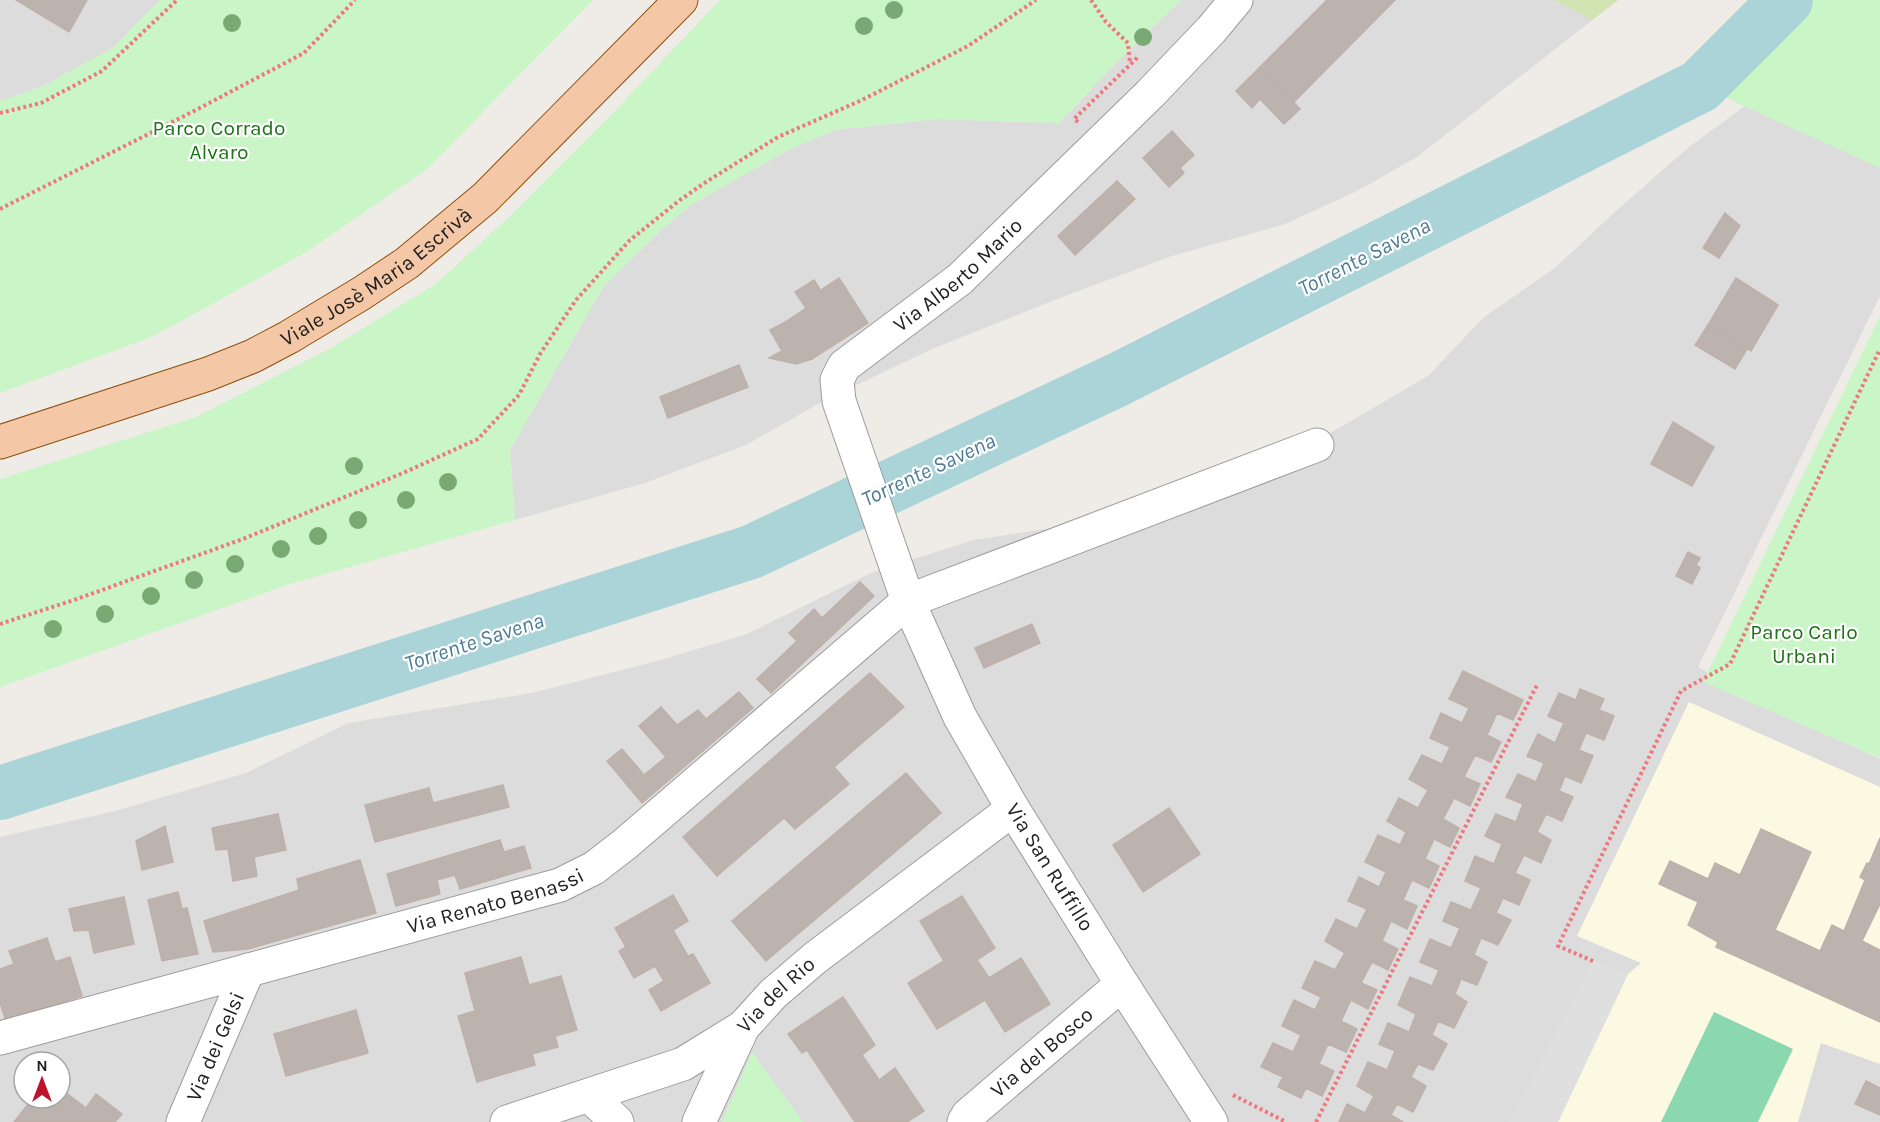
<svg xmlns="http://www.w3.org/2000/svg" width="1880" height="1122" viewBox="0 0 1880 1122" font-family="Karla,sans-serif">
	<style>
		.residential { fill: #dddcdc; fill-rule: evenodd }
		.education { fill: #fcf9e2 }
		.grass { fill: #d1e4b1 }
		.park { fill: #caf5c7 }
		.pitch { fill: #8bd7af }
		.parking { fill: #dfdfdf }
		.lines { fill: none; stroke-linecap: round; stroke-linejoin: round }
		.river { stroke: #abd4d8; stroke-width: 54 }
		.building { fill: #bcb3af; stroke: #bfb0aa; stroke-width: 1.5 }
		.minor-casing { stroke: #9c9c9c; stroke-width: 35 }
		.major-casing { stroke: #8c510e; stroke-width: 35 }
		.path { stroke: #ed797d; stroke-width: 4; stroke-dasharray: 3 3; stroke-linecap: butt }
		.minor { stroke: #fff; stroke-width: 33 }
		.major { stroke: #f4c8a6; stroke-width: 33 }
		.tree { fill: #7aaa74 }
		.labels { text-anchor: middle; stroke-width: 4.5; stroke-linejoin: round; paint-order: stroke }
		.park-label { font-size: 21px; fill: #1b7416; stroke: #fff }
		.street-label { font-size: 21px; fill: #1f1f1f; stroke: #fff }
		.water-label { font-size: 22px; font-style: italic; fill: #4d7c97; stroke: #fff }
	</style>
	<rect width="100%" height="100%" fill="#efebe6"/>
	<g class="residential">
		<polygon points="0,0 160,0 113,48 41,87 0,101"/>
		<polygon points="1181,0 1618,0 1417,157 1357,191 1285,224 1172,256 1070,294 932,349 825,400 746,445 645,483 515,520 510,450 603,287 662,229 691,205 788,150 835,130 936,119 1059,123 1113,66"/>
		<path d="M1880 57V296L1698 667 1791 717 1880 759V1122H0V837L115 811 246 773 348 723 532 693 657 661 747 634 873 572 974 540 1105 520 1284 460 1428 376 1483 318 1556 267 1617 210 1689 147 1798 67ZM24 1062H60V1098H24Z"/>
	</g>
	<polygon class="education" points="1689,702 1880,787 1880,1064 1821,1043 1798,1122 1558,1122 1628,974 1641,963 1577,936"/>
	<polygon class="grass" points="1555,0 1618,0 1592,20"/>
	<g class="park">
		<polygon points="160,0 593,0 427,169 308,251 154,336 0,393 0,101 41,87 113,48"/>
		<polygon points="720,0 1181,0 1113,66 1059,123 936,119 835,130 788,150 691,205 662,229 603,287 510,450 515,520 287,585 0,687 0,479 196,417 331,348 437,283 511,215 607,119"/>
		<polygon points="1787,0 1880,0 1880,168 1700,86"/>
		<polygon points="1880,316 1880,758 1703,682"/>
		<polygon points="752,1052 803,1122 722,1122"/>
	</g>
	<polygon class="pitch" points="1714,1012 1793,1049 1758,1122 1661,1122"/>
	<polygon class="parking" points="1593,961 1628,974 1558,1122 1509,1122"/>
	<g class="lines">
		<polyline class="river" points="0,793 751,552 1117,380 1700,86 1786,0"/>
	</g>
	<g class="building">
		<polygon points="16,0 87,0 69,32"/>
		<polygon points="54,0 81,0 67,21 48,9"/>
		<polygon points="1327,0 1395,0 1294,102 1260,67"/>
		<polygon points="1260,67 1300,109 1284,124 1260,99 1252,108 1236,91"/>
		<polygon points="1172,131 1194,155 1180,168 1184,173 1169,187 1143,158"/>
		<polygon points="1117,181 1135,199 1075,255 1058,236"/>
		<polygon points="1725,213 1740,226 1719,258 1703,248"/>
		<polygon points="839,278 868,323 812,359 787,321 824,296 821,290"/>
		<polygon points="1736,278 1778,305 1751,351 1708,325"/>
		<polygon points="814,280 824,296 806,308 795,292"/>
		<polygon points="787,321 812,359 796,364 769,358 782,351 770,330"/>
		<polygon points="1708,325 1747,349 1735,369 1695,345"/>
		<polygon points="739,365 748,387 668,418 660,397"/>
		<polygon points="1673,422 1714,447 1692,486 1651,464"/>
		<polygon points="1688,552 1700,558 1696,565 1700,568 1692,584 1676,576"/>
		<polygon points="860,582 874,596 771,693 757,679 797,641 789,633 814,609 822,618"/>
		<polygon points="1032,624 1040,643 984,668 975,648"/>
		<polygon points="1463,671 1523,700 1513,720 1497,713 1487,735 1501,742 1491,762 1475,755 1464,777 1480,784 1470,806 1454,798 1443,819 1459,828 1450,847 1434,839 1425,859 1439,866 1429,888 1412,880 1403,900 1417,906 1407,929 1391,921 1382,941 1398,949 1388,970 1372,962 1361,983 1377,990 1368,1009 1351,1000 1341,1021 1357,1029 1346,1052 1328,1044 1319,1064 1334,1071 1322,1096 1306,1088 1301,1098 1278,1087 1283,1077 1261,1067 1273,1043 1293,1052 1301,1035 1282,1026 1294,1000 1315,1010 1321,997 1302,988 1315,961 1335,970 1345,953 1325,941 1336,919 1357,929 1367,909 1348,901 1359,877 1379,887 1386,872 1365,862 1378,835 1400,845 1406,832 1387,821 1399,798 1418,808 1428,790 1409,779 1422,755 1442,764 1450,747 1430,738 1441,713 1462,723 1469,708 1449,699"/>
		<polygon points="870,673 904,707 834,767 849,784 795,829 784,818 717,876 683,837"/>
		<polygon points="1580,689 1604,699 1599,710 1614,716 1604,740 1586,733 1579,750 1593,756 1581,783 1565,776 1559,791 1573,797 1562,821 1546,814 1537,832 1551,840 1541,863 1524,855 1515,873 1530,880 1519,905 1503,898 1496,913 1511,920 1498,945 1481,938 1474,955 1487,962 1477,985 1461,979 1455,994 1467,1002 1454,1028 1438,1021 1432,1035 1447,1044 1433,1070 1418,1064 1411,1077 1426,1086 1413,1112 1397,1104 1391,1115 1403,1122 1339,1122 1347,1104 1365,1113 1374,1096 1357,1086 1368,1062 1387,1070 1395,1051 1379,1044 1388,1023 1409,1032 1416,1014 1398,1005 1410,977 1432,986 1439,970 1420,962 1430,939 1451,948 1460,928 1443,921 1451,902 1471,910 1481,888 1465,881 1475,856 1494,864 1502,844 1485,836 1496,814 1516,822 1523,804 1506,797 1518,774 1536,782 1544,763 1527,756 1538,734 1555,743 1564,723 1548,716 1559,693 1576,700"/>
		<polygon points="739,692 753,708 642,803 607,761 622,749 644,775 666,757 639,726 661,707 677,725 698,710 706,719"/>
		<polygon points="906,773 941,813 766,961 732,921"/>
		<polygon points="503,785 509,807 375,842 365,805 429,788 433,803"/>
		<polygon points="1169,808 1200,854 1143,892 1113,845"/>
		<polygon points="278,814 286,850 254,857 257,876 233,881 228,849 216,850 212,828"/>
		<polygon points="165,826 173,862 142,870 136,841"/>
		<polygon points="1761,829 1811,852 1775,930 1820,951 1832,925 1844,931 1865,880 1860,877 1867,863 1869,864 1880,838 1880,904 1862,941 1880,950 1880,1022 1716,947 1718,942 1688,925 1698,902 1659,884 1670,861 1708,879 1715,863 1740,875"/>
		<polygon points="500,840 504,852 524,846 531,868 460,889 455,875 437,880 440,894 396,906 387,874"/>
		<polygon points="360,860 376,913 248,949 213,952 204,921 299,890 297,879"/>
		<polygon points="178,892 182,909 187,908 198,954 162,961 148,900"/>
		<polygon points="673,895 688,921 673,930 688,956 693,954 710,983 661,1011 649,990 664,981 655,966 634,978 619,951 626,947 615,928"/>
		<polygon points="962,896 995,948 977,960 989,978 1021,958 1050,1004 1005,1032 985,1000 937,1029 908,983 944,961 920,921"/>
		<polygon points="124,897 134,944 94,953 89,930 74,931 69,909"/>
		<polygon points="47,938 55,962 70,957 82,996 6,1021 0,1003 0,969 14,964 9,951"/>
		<polygon points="521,957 529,985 561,976 577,1030 555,1036 558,1047 532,1054 535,1065 477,1082 458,1016 475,1011 465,973"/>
		<polygon points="843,997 875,1045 862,1055 879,1080 895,1068 924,1111 907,1122 855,1122 807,1050 802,1053 788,1034"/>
		<polygon points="356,1010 368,1053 286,1076 274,1034"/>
		<polygon points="1866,1081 1880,1088 1880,1115 1855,1104"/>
		<polygon points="60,1088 86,1108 96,1094 122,1114 115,1122 14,1122 33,1098 60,1098"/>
	</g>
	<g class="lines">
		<g class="minor-casing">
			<g id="minor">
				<path id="s1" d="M0 1038 560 885 594 868 625 844 908 601 1317 445"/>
				<polyline points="590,1096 617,1122"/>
				<path id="s2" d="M183 1122 248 970"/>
				<path id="s3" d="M507 1122 683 1064 743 1027 773 994 815 958 1013 809"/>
				<polyline points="699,1122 743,1027"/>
				<path id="s4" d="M964 1122 968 1115 1122 984"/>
				<path id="s5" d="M1211 1122 1122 984 1013 809 960 717 908 601 839 401 837 380 844 366 960 279 1150 94 1212 29 1236 0"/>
			</g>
		</g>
		<g class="major-casing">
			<g id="major">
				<path id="s6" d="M0 442 208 374 253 356 289 337 362 293 407 263 485 198 681 0"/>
			</g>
		</g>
		<g class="path">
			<polyline points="1091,0 1106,22 1128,43 1130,64"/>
			<polyline points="0,113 41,103 102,71 177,0"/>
			<polyline points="1078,122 1074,119 1138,57"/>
			<polyline points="0,209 196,110 304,53 355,0"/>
			<polyline points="0,624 77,599 243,539 403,473 478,439 519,395 540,354 576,300 630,240 680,200 706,182 778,137 862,100 968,46 1036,0"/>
			<polyline points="1593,961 1558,946 1681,691 1730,664 1880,349"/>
			<polyline points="1233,1095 1286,1122"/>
			<polyline points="1316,1122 1537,685"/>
		</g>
		<use href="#minor" class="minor"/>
		<use href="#major" class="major"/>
	</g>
	<g class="tree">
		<circle cx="894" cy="10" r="9"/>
		<circle cx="232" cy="23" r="9"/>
		<circle cx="864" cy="26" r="9"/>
		<circle cx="1143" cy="37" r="9"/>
		<circle cx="354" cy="466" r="9"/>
		<circle cx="448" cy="482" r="9"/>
		<circle cx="406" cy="500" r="9"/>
		<circle cx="358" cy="520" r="9"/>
		<circle cx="318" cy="536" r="9"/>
		<circle cx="281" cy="549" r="9"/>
		<circle cx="235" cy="564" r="9"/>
		<circle cx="194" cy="580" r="9"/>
		<circle cx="151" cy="596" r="9"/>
		<circle cx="105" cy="614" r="9"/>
		<circle cx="53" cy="629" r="9"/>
	</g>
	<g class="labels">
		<g class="park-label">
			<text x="219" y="135">Parco Corrado<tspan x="219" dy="24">Alvaro</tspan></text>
			<text x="1804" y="639">Parco Carlo<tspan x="1804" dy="24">Urbani</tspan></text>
		</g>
		<g class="street-label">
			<text dy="7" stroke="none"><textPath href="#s6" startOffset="414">Viale Josè Maria Escrivà</textPath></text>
			<text dy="7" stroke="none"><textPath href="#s5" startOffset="998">Via Alberto Mario</textPath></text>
			<text transform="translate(1050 867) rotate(58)" y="7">Via San Ruffillo</text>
			<text dy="7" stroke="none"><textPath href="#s1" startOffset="514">Via Renato Benassi</textPath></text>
			<text dy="7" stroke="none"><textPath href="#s3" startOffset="302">Via del Rio</textPath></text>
			<text dy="7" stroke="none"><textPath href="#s2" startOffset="82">Via dei Gelsi</textPath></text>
			<text dy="7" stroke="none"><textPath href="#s4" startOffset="105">Via del Bosco</textPath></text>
		</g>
		<g class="water-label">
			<text transform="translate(1364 256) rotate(-27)" y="8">Torrente Savena</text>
			<text transform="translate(928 469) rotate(-25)" y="8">Torrente Savena</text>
			<text transform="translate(474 641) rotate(-18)" y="8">Torrente Savena</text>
		</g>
	</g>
	<g transform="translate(42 1080)"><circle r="28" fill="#ffffff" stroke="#a5a5a5" stroke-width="1.5"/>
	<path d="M0-4.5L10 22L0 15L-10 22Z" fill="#bc122a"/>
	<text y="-9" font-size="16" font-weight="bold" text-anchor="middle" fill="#1f1f1f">N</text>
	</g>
</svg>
